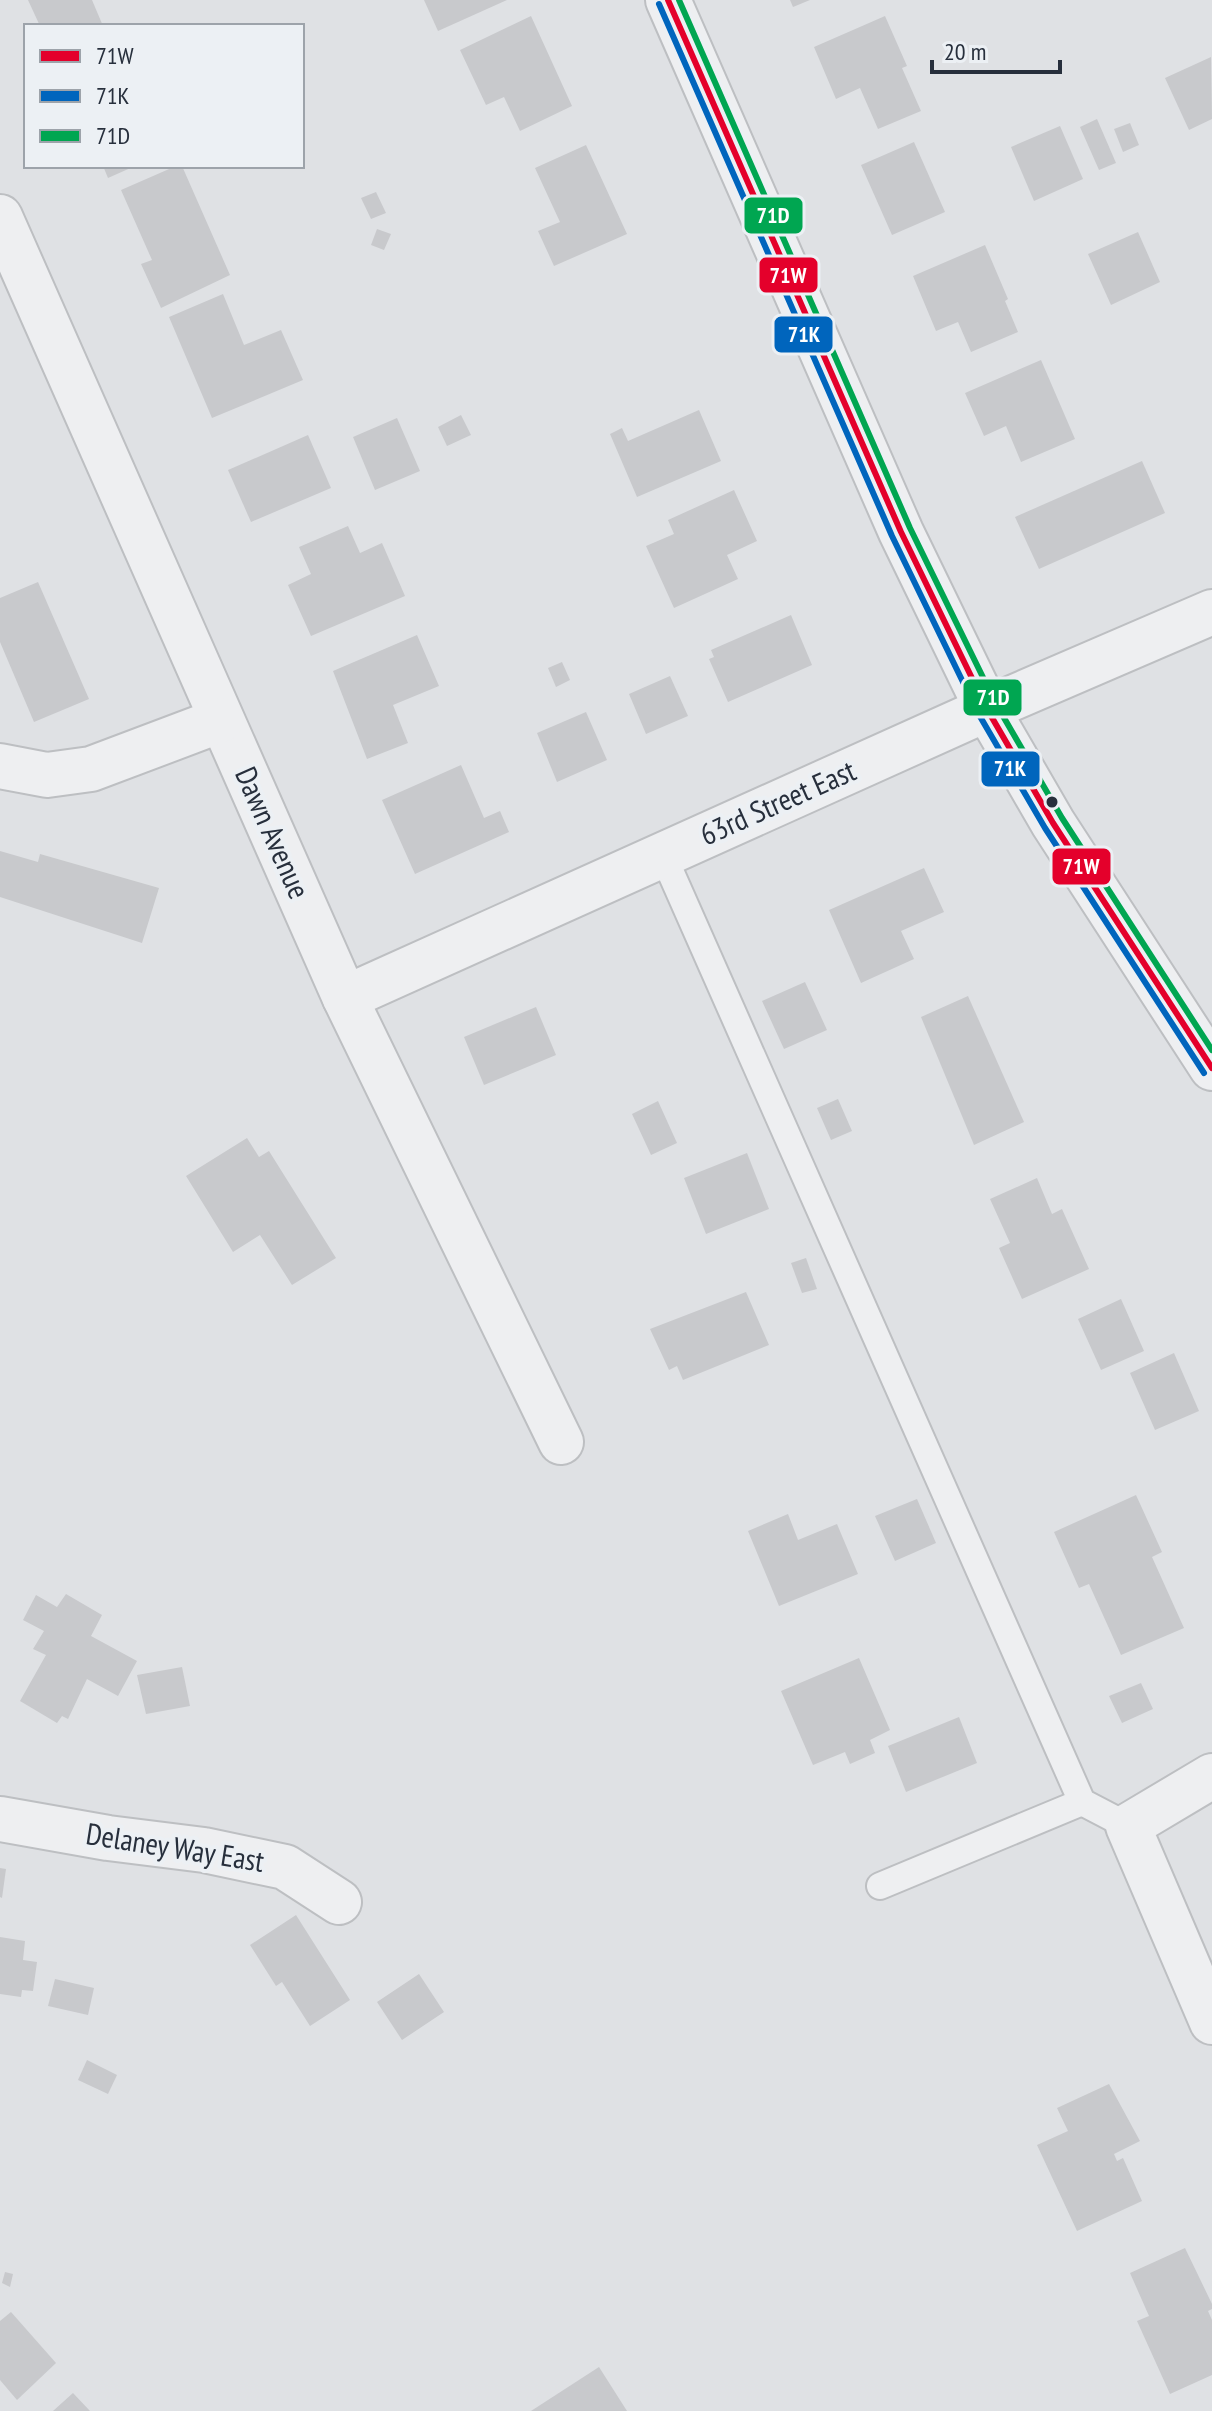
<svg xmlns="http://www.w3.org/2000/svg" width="1212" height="2411" viewBox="0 0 1212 2411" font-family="'PT Sans Narrow',sans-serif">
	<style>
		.building { fill: #c8c9cc }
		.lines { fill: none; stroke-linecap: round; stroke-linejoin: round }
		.service-casing { stroke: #bdbfc2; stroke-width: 30 }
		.minor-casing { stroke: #bdbfc2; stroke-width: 48 }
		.tertiary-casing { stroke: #bdbfc2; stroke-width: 48 }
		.service { stroke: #eeeff1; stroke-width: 26 }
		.minor { stroke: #eeeff1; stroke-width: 44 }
		.tertiary { stroke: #eeeff1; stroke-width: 44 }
		.bus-1-casing { stroke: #ecf0f4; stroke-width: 12 }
		.bus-2-casing { stroke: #ecf0f4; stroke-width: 12 }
		.bus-3-casing { stroke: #ecf0f4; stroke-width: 12 }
		.bus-1 { stroke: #e4002b; stroke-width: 6 }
		.bus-2 { stroke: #0065bd; stroke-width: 6 }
		.bus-3 { stroke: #00a651; stroke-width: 6 }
		.bus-dot { fill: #272f3c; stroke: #ecf0f4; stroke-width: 3 }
		.labels { text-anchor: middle; stroke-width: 8; stroke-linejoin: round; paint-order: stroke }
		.street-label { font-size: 30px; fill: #272f3c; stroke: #ecf0f4 }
		.line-badge { stroke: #ecf0f4; stroke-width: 3 }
		.badge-label { font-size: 22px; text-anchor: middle; font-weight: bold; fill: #fff }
	</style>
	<rect width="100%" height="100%" fill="#dfe1e4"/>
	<g class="building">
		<polygon points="28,0 92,0 103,26 40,26"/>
		<polygon points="424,0 507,0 438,31"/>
		<polygon points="790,0 810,0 793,7"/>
		<polygon points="531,16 572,106 520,131 504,97 486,105 460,50"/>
		<polygon points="885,16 907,66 902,68 921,111 878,129 860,88 836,99 814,47"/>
		<polygon points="1211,57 1212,119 1189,130 1165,78"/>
		<polygon points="1097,119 1116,163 1099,170 1080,127"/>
		<polygon points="1130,123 1139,145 1123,152 1114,129"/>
		<polygon points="1060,126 1083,179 1034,201 1011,147"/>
		<polygon points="914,142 945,212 892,235 861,165"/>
		<polygon points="586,145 627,234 554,266 538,231 560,222 535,168"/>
		<polygon points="103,166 135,166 108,178"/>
		<polygon points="176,166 182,166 230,275 161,308 141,264 152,260 121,190"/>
		<polygon points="376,192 386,213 371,219 361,198"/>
		<polygon points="377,229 391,234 384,250 371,245"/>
		<polygon points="1138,232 1160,282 1111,305 1088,254"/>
		<polygon points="985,245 1008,299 1005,301 1018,332 971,352 958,322 936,331 913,276"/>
		<polygon points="223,294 244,345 281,330 303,380 212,418 169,317"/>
		<polygon points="1041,360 1075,439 1021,462 1006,426 984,436 965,393"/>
		<polygon points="699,410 721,461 637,497 610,434 622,428 628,441"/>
		<polygon points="461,415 471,435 447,446 438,427"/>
		<polygon points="397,418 420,471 375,490 353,437"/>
		<polygon points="308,435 331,488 251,522 228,470"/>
		<polygon points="1142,461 1165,513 1039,569 1015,517"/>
		<polygon points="734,490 757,541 727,555 738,579 674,608 646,546 674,534 668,520"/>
		<polygon points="348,526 360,553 382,543 405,596 311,636 288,585 311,574 299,547"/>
		<polygon points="38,582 89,699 34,722 0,642 0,598"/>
		<polygon points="791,615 812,665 728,702 709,659 714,657 711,650"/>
		<polygon points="417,635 439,686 393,705 408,743 367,759 333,671"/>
		<polygon points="562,662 570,680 556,687 548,668"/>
		<polygon points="670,676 688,716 646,734 629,694"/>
		<polygon points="586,712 607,760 557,782 537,733"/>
		<polygon points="461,765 484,818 500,811 509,832 415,874 382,800"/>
		<polygon points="0,851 38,862 40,854 159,888 142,943 0,897"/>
		<polygon points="924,868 944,912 901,931 914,959 861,983 829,910"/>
		<polygon points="805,982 827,1030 784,1049 762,1001"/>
		<polygon points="968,996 1024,1122 974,1145 921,1017"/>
		<polygon points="536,1007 556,1055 484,1085 464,1037"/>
		<polygon points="838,1099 852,1131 831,1140 817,1108"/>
		<polygon points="658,1101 677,1143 651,1155 632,1114"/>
		<polygon points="247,1138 259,1157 269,1151 336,1258 292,1285 260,1235 233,1252 186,1176"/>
		<polygon points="747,1153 769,1209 706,1234 684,1178"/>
		<polygon points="1037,1178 1052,1214 1062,1209 1089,1269 1022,1299 999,1248 1010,1243 990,1199"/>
		<polygon points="806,1258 817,1289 802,1293 791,1263"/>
		<polygon points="746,1292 769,1345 683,1380 677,1366 669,1370 650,1329"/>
		<polygon points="1121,1299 1144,1351 1101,1370 1078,1319"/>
		<polygon points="1174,1353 1199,1411 1155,1430 1130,1373"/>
		<polygon points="1136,1495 1162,1552 1152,1557 1184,1628 1121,1655 1089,1584 1079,1588 1054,1532"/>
		<polygon points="917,1499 936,1543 895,1561 875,1516"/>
		<polygon points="788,1514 798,1540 837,1524 858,1574 779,1606 748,1531"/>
		<polygon points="66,1594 102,1615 91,1636 137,1661 118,1696 87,1679 68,1719 62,1716 57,1723 20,1701 46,1655 33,1649 44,1631 23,1620 36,1595 57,1607"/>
		<polygon points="859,1658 890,1730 870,1740 875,1753 850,1764 845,1752 813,1765 781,1691"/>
		<polygon points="182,1667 190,1706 146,1714 137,1675"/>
		<polygon points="1141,1683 1153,1709 1122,1723 1109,1696"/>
		<polygon points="959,1717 977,1763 906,1792 888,1746"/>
		<polygon points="0,1868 6,1869 2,1898 0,1897"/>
		<polygon points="296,1915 350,2000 310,2026 282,1982 276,1986 250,1945"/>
		<polygon points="0,1937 25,1941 23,1960 37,1962 33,1991 22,1990 21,1997 0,1994"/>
		<polygon points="419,1974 444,2012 402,2040 377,2002"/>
		<polygon points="55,1979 94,1988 88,2015 48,2006"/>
		<polygon points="87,2060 117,2075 108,2094 78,2080"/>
		<polygon points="1109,2084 1140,2141 1114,2154 1117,2161 1123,2158 1142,2201 1077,2231 1037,2145 1068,2131 1057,2108"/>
		<polygon points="1185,2248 1212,2304 1212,2309 1208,2311 1212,2320 1212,2375 1170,2394 1137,2321 1149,2316 1130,2273"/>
		<polygon points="5,2272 13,2274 10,2287 2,2283"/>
		<polygon points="11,2312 56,2363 17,2400 0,2380 0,2321"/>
		<polygon points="599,2367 627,2411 531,2411"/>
		<polygon points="73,2393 90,2411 53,2411"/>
	</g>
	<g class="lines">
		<g class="service-casing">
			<g id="service">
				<polyline points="663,855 1082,1802 1128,1826"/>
				<polyline points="880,1886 1082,1802"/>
			</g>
		</g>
		<g class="minor-casing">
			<g id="minor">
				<polyline points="0,217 345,998 561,1442"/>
				<polyline points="0,766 47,775 91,769 221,720"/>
				<polyline points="345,998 987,709 1212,612"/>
				<polyline points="1212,1776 1128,1826 1212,2022"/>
				<polyline points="0,1819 108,1838 204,1850 285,1867 339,1902"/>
			</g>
		</g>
		<g class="tertiary-casing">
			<polyline id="tertiary" points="668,0 901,532 987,709 1053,823 1212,1068"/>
		</g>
		<use href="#service" class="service"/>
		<use href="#minor" class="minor"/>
		<use href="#tertiary" class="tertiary"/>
		<g class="bus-1-casing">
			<polyline id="bus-1" points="668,0 901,532 987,709 1053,823 1212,1068"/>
		</g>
		<g class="bus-2-casing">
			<polyline id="bus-2" points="659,4 892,536 978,713 1045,828 1204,1073"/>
		</g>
		<g class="bus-3-casing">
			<polyline id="bus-3" points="679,0 910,528 996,704 1062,818 1212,1050"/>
		</g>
		<use href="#bus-1" class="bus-1"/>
		<use href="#bus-2" class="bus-2"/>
		<use href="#bus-3" class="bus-3"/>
	</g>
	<circle class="bus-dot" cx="1052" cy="802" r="7"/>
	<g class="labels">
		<g class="street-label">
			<text transform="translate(778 803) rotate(-24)" y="10">63rd Street East</text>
			<text transform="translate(272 833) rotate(66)" y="10">Dawn Avenue</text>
			<text transform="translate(175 1848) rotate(9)" y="10">Delaney Way East</text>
		</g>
	</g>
	<g class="line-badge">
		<rect x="743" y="196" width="61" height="39" rx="8" fill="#00a651"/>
		<rect x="758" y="256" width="61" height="38" rx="8" fill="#e4002b"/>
		<rect x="773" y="315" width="61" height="39" rx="8" fill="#0065bd"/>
		<rect x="962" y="678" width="61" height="39" rx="8" fill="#00a651"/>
		<rect x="980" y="750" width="61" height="38" rx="8" fill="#0065bd"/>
		<rect x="1051" y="847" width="61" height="39" rx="8" fill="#e4002b"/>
	</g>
	<g class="badge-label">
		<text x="773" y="223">71D</text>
		<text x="788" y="283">71W</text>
		<text x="804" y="342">71K</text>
		<text x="993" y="705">71D</text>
		<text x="1010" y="776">71K</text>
		<text x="1081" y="874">71W</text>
	</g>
	<rect x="24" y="24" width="280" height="144" fill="#ecf0f4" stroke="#9da3aa" stroke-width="2"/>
	<rect x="40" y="50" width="40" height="12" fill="#e4002b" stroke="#9da3aa" stroke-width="2"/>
	<text x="96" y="64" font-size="24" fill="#272f3c">71W</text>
	<rect x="40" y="90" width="40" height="12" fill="#0065bd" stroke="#9da3aa" stroke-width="2"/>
	<text x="96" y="104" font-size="24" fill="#272f3c">71K</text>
	<rect x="40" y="130" width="40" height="12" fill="#00a651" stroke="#9da3aa" stroke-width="2"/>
	<text x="96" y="144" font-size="24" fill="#272f3c">71D</text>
	<path d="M932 60v12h128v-12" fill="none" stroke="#272f3c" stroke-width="4"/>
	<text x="944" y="60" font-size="24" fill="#272f3c" stroke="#ecf0f4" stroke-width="6" paint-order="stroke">20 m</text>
</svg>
